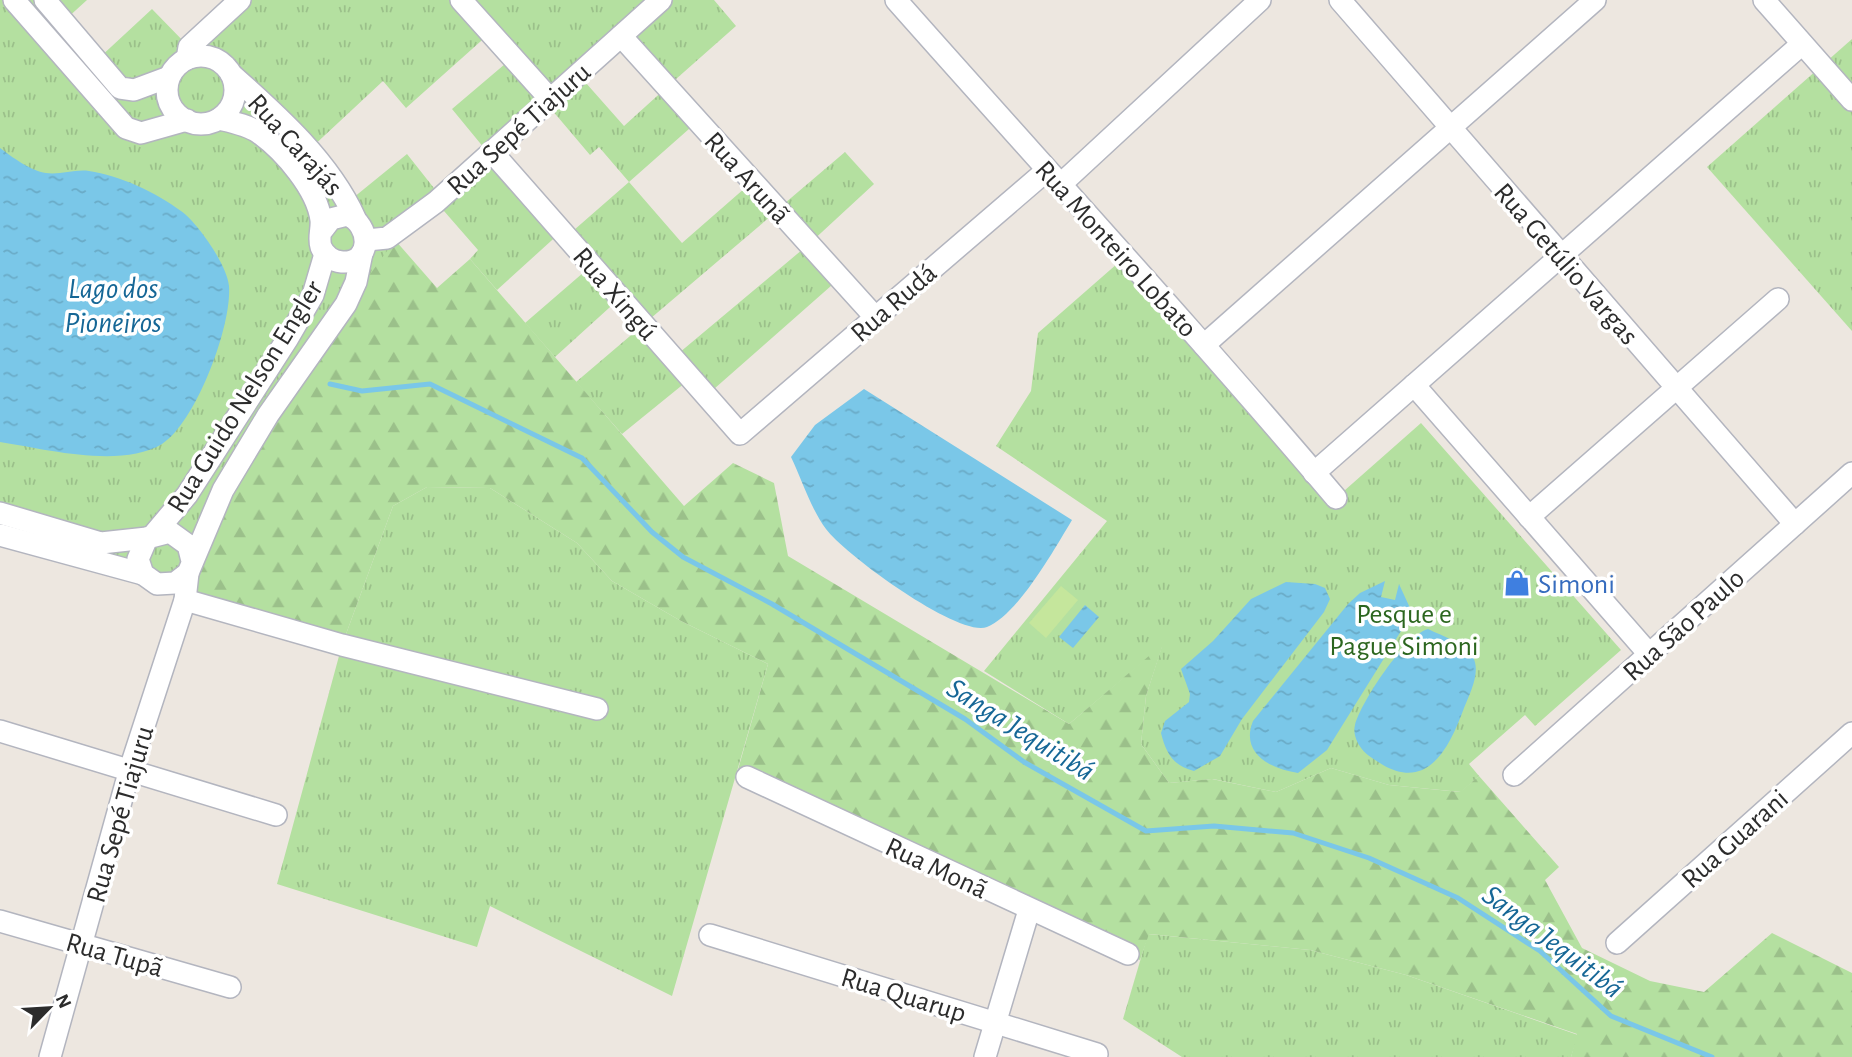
<svg xmlns="http://www.w3.org/2000/svg" width="1852" height="1057" viewBox="0 0 1852 1057" font-family="'Alegreya Sans',sans-serif">
	<style>
		.grass { fill: url(#grass-tufts); fill-rule: evenodd }
		.forest { fill: url(#forest-firs) }
		.pitch { fill: #c5e69c }
		.water { fill: url(#water-ripples) }
		.lines { fill: none; stroke-linecap: round; stroke-linejoin: round }
		.stream { stroke: #7ac7e8; stroke-width: 5 }
		.minor-casing { stroke: #b3b5bf; stroke-width: 24 }
		.minor { stroke: #fff; stroke-width: 21 }
		.labels { text-anchor: middle; stroke-width: 7; stroke-linejoin: round; paint-order: stroke }
		.street-label { font-size: 28px; fill: #2c2c2c; stroke: #fff }
		.shop-label { font-size: 28px; fill: #366cbe; stroke: #fff; text-anchor: start }
		.park-label { font-size: 28px; fill: #2c661f; stroke: #fff }
		.water-label { font-size: 30px; font-style: italic; fill: #166796; stroke: #fff }
	</style>
	<defs>
		<pattern id="grass-tufts" width="24" height="20" patternUnits="userSpaceOnUse" patternTransform="scale(1.75)"><rect width="24" height="20" fill="#b4e0a0"/><path d="M3 7l-1-3M5 7V3M7 7l1-3M15 17l-1-3M17 17v-4M19 17l1-3" fill="none" stroke="#9bc08a"/></pattern>
		<pattern id="forest-firs" width="22" height="20" patternUnits="userSpaceOnUse" patternTransform="scale(1.75)"><rect width="22" height="20" fill="#b4e0a0"/><path d="M5 1l3.5 6h-7zM16 11l3.5 6h-7z" fill="#9bc08a"/></pattern>
		<pattern id="water-ripples" width="26" height="14" patternUnits="userSpaceOnUse" patternTransform="scale(1.75)"><rect width="26" height="14" fill="#7ac7e8"/><path d="M2 4q2-2 4 0t4 0M15 11q2-2 4 0t4 0" fill="none" stroke="#6aabc7"/></pattern>
	</defs>
	<rect width="100%" height="100%" fill="#ede7e0"/>
	<g class="grass">
		<path d="M0 0H87L65 20 98 59 152 9 189 47 187 59 199 56 216 60 207 43 240 0H714L736 26 667 87 698 121 629 182 682 243 753 181 778 209 845 152 874 184 809 244 840 278 706 396 691 378 622 434 576 382 643 325 620 298 555 357 525 323 591 266 566 237 629 182 599 147 590 155 546 103 492 152 562 231 497 290 470 259 478 250 437 203 395 240 182 579 0 535ZM490 33 512 58 452 109 489 154 441 197 407 154 348 202 309 150 383 81 406 108ZM621 36 667 87 624 126 578 74ZM778 210 809 244 673 358 644 324Z"/>
		<polygon points="1852,39 1852,331 1707,167"/>
		<polygon points="1126,256 1336,498 1421,423 1621,650 1535,726 1525,715 1469,764 1479,776 1461,792 1389,785 1331,768 1276,792 1213,779 1169,783 1141,744 1146,696 1162,646 1069,724 984,671 1107,521 996,446 1031,391 1038,333"/>
		<polygon points="427,487 490,488 577,543 612,581 681,621 768,664 672,996 490,906 477,947 277,884 342,645 393,506"/>
		<polygon points="1148,934 1310,950 1406,975 1578,1035 1571,1057 1182,1057 1123,1019"/>
	</g>
	<polygon class="forest" points="395,240 437,288 470,259 684,506 733,463 774,483 788,556 1069,724 1163,644 1146,696 1141,744 1169,783 1212,779 1276,792 1331,768 1389,785 1460,792 1479,776 1559,867 1545,880 1582,948 1650,981 1704,992 1772,933 1852,973 1852,1057 1571,1057 1577,1034 1406,975 1310,950 1149,934 1140,960 737,773 768,664 681,621 612,581 577,543 490,488 427,487 393,506 342,645 185,600 268,415"/>
	<polygon class="pitch" points="1061,586 1078,600 1046,638 1029,623"/>
	<g class="water">
		<path d="M0 148C12 157 31 171 46 173 60 175 75 169 89 171 119 175 157 193 181 211 198 223 227 265 229 286 232 326 196 422 162 444 120 469 46 449 0 442Z"/>
		<path d="M864 389 1072 520C1055 548 1018 615 987 627 959 638 844 554 826 529 811 509 802 480 791 457L815 425Z"/>
		<path d="M1385 581 1381 597 1395 600 1399 584 1410 608 1406 623 1327 750 1298 773C1270 769 1240 753 1253 721L1348 604 1360 593Z"/>
		<path d="M1286 582 1315 584 1325 588 1330 599 1324 612 1242 719 1220 756 1194 771C1173 766 1166 753 1161 733L1165 721 1189 702 1190 694 1181 669 1213 641 1251 599Z"/>
		<polygon points="1085,605 1099,617 1073,648 1059,637"/>
		<path d="M1428 629C1442 636 1465 643 1473 657 1481 672 1470 693 1464 708 1451 743 1430 792 1383 765 1374 759 1365 755 1359 745 1356 740 1353 732 1355 725 1361 702 1405 635 1428 629Z"/>
	</g>
	<g class="lines">
		<polyline class="stream" points="330,384 362,391 430,384 582,458 652,532 683,557 772,604 965,719 1024,762 1146,831 1214,826 1293,833 1369,858 1458,898 1540,951 1611,1016 1712,1057"/>
		<g class="minor-casing">
			<g id="minor">
				<polyline points="14,0 126,128 141,133 187,120"/>
				<polyline points="45,0 120,88 134,90 169,77"/>
				<polyline points="461,0 550,99"/>
				<path d="M896 0C1043 166 1193 329 1336 498"/>
				<polyline points="1340,0 1795,524"/>
				<polyline points="1764,0 1852,100"/>
				<polyline points="621,36 876,318"/>
				<circle cx="201" cy="90" r="34"/>
				<polyline points="187,59 189,47 240,0"/>
				<path d="M231 74C277 115 329 161 355 218"/>
				<path d="M219 119C232 122 248 125 259 133 284 151 317 189 321 220 322 229 318 238 321 247 325 256 333 261 342 262 373 264 371 224 347 215L331 219 321 232"/>
				<polyline points="492,152 740,434 1046,171"/>
				<polyline points="1060,185 1260,0"/>
				<polyline points="367,240 387,238 436,202 661,0"/>
				<polyline points="1204,345 1595,0"/>
				<polyline points="1414,385 1649,654"/>
				<polyline points="1314,473 1802,44"/>
				<polyline points="0,513 101,543 147,538"/>
				<polyline points="1529,517 1778,299"/>
				<polyline points="154,534 187,495 288,338 313,295 325,254"/>
				<polyline points="0,535 143,574"/>
				<polyline points="192,561 188,545 170,532 147,538 138,559 143,574 157,584 175,583 188,573 223,490 268,415 346,304 356,282 362,253"/>
				<polyline points="185,600 342,645 597,709"/>
				<polyline points="0,731 276,815"/>
				<polyline points="1514,775 1852,473"/>
				<polyline points="747,777 1128,954"/>
				<polyline points="0,921 230,987"/>
				<polyline points="710,935 1097,1054"/>
				<polyline points="1617,943 1852,733"/>
				<polyline points="50,1057 130,769 185,600 188,573"/>
				<polyline points="985,1057 1029,910"/>
			</g>
		</g>
		<use href="#minor" class="minor"/>
	</g>
	<defs>
		<g id="shop-bare" transform="scale(2.1)"><path d="M-5-2.5h2.3a2.7 3.5 0 0 1 5.4 0H5L5.5 6h-11ZM-1.5-2.5h3a1.5 2.3 0 0 0-3 0Z" fill="#3f7fe0" stroke="#fff" stroke-width="2.5" paint-order="stroke"/></g>
	</defs>
	<g fill-rule="evenodd">
		<use href="#shop-bare" x="1517" y="583"/>
	</g>
	<g class="labels">
		<g class="street-label">
			<text transform="translate(518 128) rotate(-42)" y="10">Rua Sepé Tiajuru</text>
			<text transform="translate(296 144) rotate(48)" y="10">Rua Carajás</text>
			<text transform="translate(748 177) rotate(48)" y="10">Rua Arunã</text>
			<text transform="translate(1117 248) rotate(48)" y="10">Rua Monteiro Lobato</text>
			<text transform="translate(1567 263) rotate(49)" y="10">Rua Getúlio Vargas</text>
			<text transform="translate(616 293) rotate(49)" y="10">Rua Xingú</text>
			<text transform="translate(893 302) rotate(-41)" y="10">Rua Rudá</text>
			<text transform="translate(244 396) rotate(-58)" y="10">Rua Guido Nelson Engler</text>
			<text transform="translate(1683 624) rotate(-42)" y="10">Rua São Paulo</text>
			<text transform="translate(119 814) rotate(-74)" y="10">Rua Sepé Tiajuru</text>
			<text transform="translate(1734 838) rotate(-42)" y="10">Rua Guarani</text>
			<text transform="translate(937 867) rotate(25)" y="10">Rua Monã</text>
			<text transform="translate(115 954) rotate(16)" y="10">Rua Tupã</text>
			<text transform="translate(904 994) rotate(17)" y="10">Rua Quarup</text>
		</g>
		<g class="shop-label">
			<text x="1538" y="593">Simoni</text>
		</g>
		<g class="park-label">
			<text x="1404" y="623">Pesque e<tspan x="1404" dy="32">Pague Simoni</tspan></text>
		</g>
		<g class="water-label">
			<text x="113" y="298">Lago dos<tspan x="113" dy="34">Pioneiros</tspan></text>
			<text transform="translate(1021 729) rotate(32)" y="10">Sanga Jequitibá</text>
			<text transform="translate(1553 941) rotate(37)" y="10">Sanga Jequitibá</text>
		</g>
	</g>
	<g transform="translate(49 1008) rotate(65)" stroke="#ffffff" stroke-width="5" paint-order="stroke">
	<path d="M0-5L12 26L0 18L-12 26Z" fill="#2c2c2c"/>
	<text y="-10" font-size="19" font-weight="bold" text-anchor="middle" fill="#2c2c2c">N</text>
	</g>
</svg>
